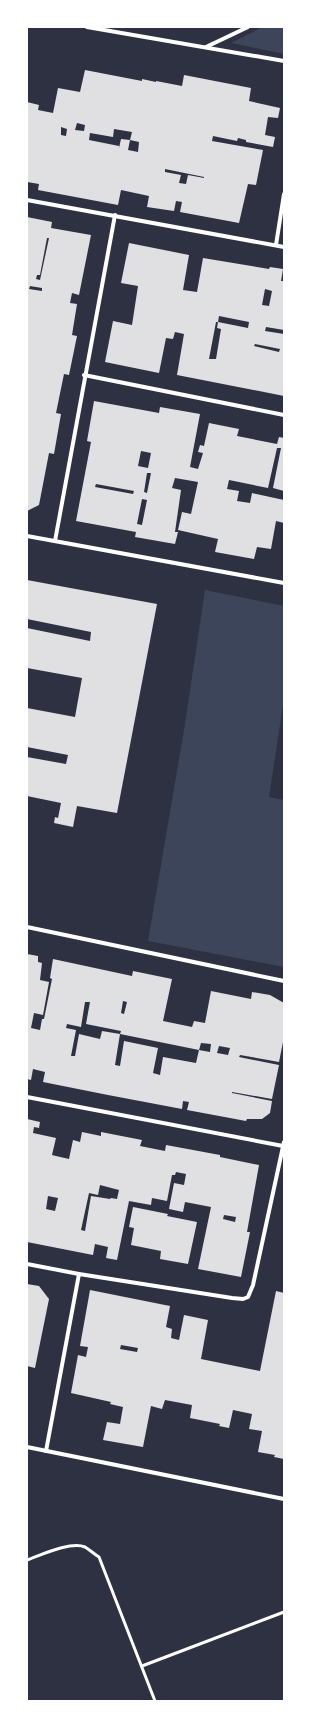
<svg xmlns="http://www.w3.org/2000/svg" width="311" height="1728" viewBox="0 0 311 1728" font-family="'PT Sans Narrow',sans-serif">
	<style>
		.green { fill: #3c4559 }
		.building { fill: #e0e0e3; fill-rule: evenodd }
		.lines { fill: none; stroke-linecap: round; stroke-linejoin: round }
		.service { stroke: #fff; stroke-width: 3 }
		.minor { stroke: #fff; stroke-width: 4 }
	</style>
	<rect width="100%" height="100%" fill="#2d3142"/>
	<g class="green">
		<polygon points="263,27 284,27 284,54 231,43"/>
		<polygon points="205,590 284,606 284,699 269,797 284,800 284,967 148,941 185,724"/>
	</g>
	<g class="building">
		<path d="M85 70 142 81V79L156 82V81L182 86 184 75 251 88 249 101 280 108 278 118 268 117 265 135 275 137 273 147 246 142V140L238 138 237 141 213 136 212 141 263 150 256 185 248 184 239 223 180 212 182 202 176 201 174 211 147 207 149 196 121 190 118 205 38 190 39 184 27 182V102L39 105 38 110 53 113 58 88 80 92ZM77 123 85 125 84 131 75 130ZM61 127 67 129 66 136 61 135ZM114 129 132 132 130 140 139 142 138 152 128 150 130 140 121 139 119 148V146L89 140 90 133 113 137ZM165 169 204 177V178L188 175 186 184 179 183 181 175 165 172Z"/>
		<path d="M27 217 52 222 51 228 91 235 79 295 72 293 70 303 77 304 72 335 77 336 69 375 64 374 56 413 61 414 54 454 49 453 39 505 27 511ZM47 238H49L40 280 36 279 37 275H40ZM30 286 42 288V291L29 289Z"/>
		<path d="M129 243 189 255 183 290 197 292 203 258 269 269 270 267 283 269 281 281H284V330L266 327 265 331 284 334V396L177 375 184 334 175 332 173 339 166 338 159 373 105 362 113 321 132 325 138 286 121 283ZM265 289 272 291 269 306 262 305ZM219 316 249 322 248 328 218 322 217 328 221 329 216 359H209L216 322H218ZM255 344 280 349 279 352 254 346Z"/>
		<path d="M94 401 159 413 160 407 200 414 190 467 198 469 203 453 198 452 200 445 204 446 209 423 239 429 237 436 277 444 279 437 284 438V491L273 488 281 448H277L268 488 229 480 227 489 239 491 237 501 250 503 252 493 284 500V523L276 521 271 549 257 547 254 559 215 552 218 539 178 530 182 512 191 514 198 482 175 478 172 488 181 490 175 532H178L175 544 135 537 136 532 76 521 91 442 87 441ZM141 451 151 453 148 468 138 466ZM147 473H151L147 493 144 492ZM96 484 134 491 133 494 95 487ZM142 499 147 500 142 525 137 524Z"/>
		<polygon points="27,580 157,604 117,813 77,806 73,827 54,823 55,817 58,818 61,803 27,796 27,757 66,764 68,755 27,747 27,708 75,717 82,678 27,668 27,628 90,641 91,632 27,619"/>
		<path d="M27 954 38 956V962L42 963 40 980 49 982 43 1015 34 1013 31 1028 40 1030 42 1019H44L52 979 50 978 53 959 132 976 133 971 172 979 163 1021 192 1027 194 1021 205 1023 211 991 251 999 252 992 270 995 284 1003V1037L279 1062 240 1055 239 1057 279 1065 272 1099 232 1092V1093L272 1101 270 1113 262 1119H247L246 1121 187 1110 189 1102 183 1101 182 1109 108 1095 43 1082 45 1072 33 1069 31 1080 27 1079ZM123 1001 127 1002 124 1014 121 1013ZM85 1002H90L86 1024 121 1031 120 1034 102 1031 100 1039 79 1034 75 1056H71L76 1030 66 1028 67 1024 81 1027ZM120 1034 199 1050 201 1043 211 1044 210 1052 199 1050 196 1063 163 1057 160 1075 153 1073 158 1048 124 1041 120 1066 115 1065ZM219 1046 230 1048 228 1055 217 1053Z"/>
		<path d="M27 1119 40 1122 39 1128 34 1127 33 1133 56 1138 52 1155 56 1156 69 1159 73 1140 80 1142 82 1132 101 1136V1132L142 1140 140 1146 165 1151 166 1145 220 1155V1157L259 1165 247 1232H250L241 1277 198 1269 211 1207 185 1202 183 1212 169 1209 174 1183 184 1185 186 1174 176 1172 175 1175H172L167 1201 152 1198 151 1205 129 1201 117 1260 106 1258 108 1247 95 1244 93 1255 27 1242ZM100 1185 119 1190 117 1199 111 1198 110 1199 91 1196 85 1231 81 1230 89 1193 98 1195ZM48 1196 58 1198 55 1211 46 1209ZM224 1215 236 1217 235 1222 223 1219Z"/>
		<polygon points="133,1207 168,1214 167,1216 197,1222 188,1264 160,1259 161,1251 131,1245 134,1228 129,1227"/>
		<polygon points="27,1284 39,1286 49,1299 35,1368 27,1366"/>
		<path d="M90 1290 170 1306 166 1327 172 1329 171 1338 179 1340 184 1315 208 1320 201 1359 260 1371 276 1291 284 1293V1459L274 1457 275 1455 258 1452 262 1431 249 1429 252 1414 233 1410 229 1428 219 1426 220 1424 190 1418 192 1405 165 1400 162 1409 151 1406 143 1447 103 1440 107 1422 120 1424 123 1407 110 1404 111 1402 71 1393 78 1355 86 1357 88 1347 80 1346ZM121 1345 138 1348 137 1352 120 1349Z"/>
	</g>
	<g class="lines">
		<g class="service">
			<path d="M27 1560C41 1555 71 1541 85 1547 90 1550 94 1554 99 1557L155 1701"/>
			<polyline points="142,1666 284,1612"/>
		</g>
		<g class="minor">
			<polyline points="87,27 284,61"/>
			<polyline points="206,47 248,27"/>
			<polyline points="27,200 284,247"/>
			<polyline points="276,245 284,194"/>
			<polyline points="84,375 284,415"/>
			<polyline points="27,536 284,583"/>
			<polyline points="55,541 115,215"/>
			<polyline points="27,927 284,981"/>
			<polyline points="27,1097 283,1146"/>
			<polyline points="27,1264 79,1274 232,1298 243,1299 248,1297 253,1285 284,1142"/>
			<polyline points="27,1447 284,1499"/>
			<polyline points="46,1451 79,1274"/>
		</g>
	</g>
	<rect width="311" height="1728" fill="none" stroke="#ffffff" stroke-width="56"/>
</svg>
